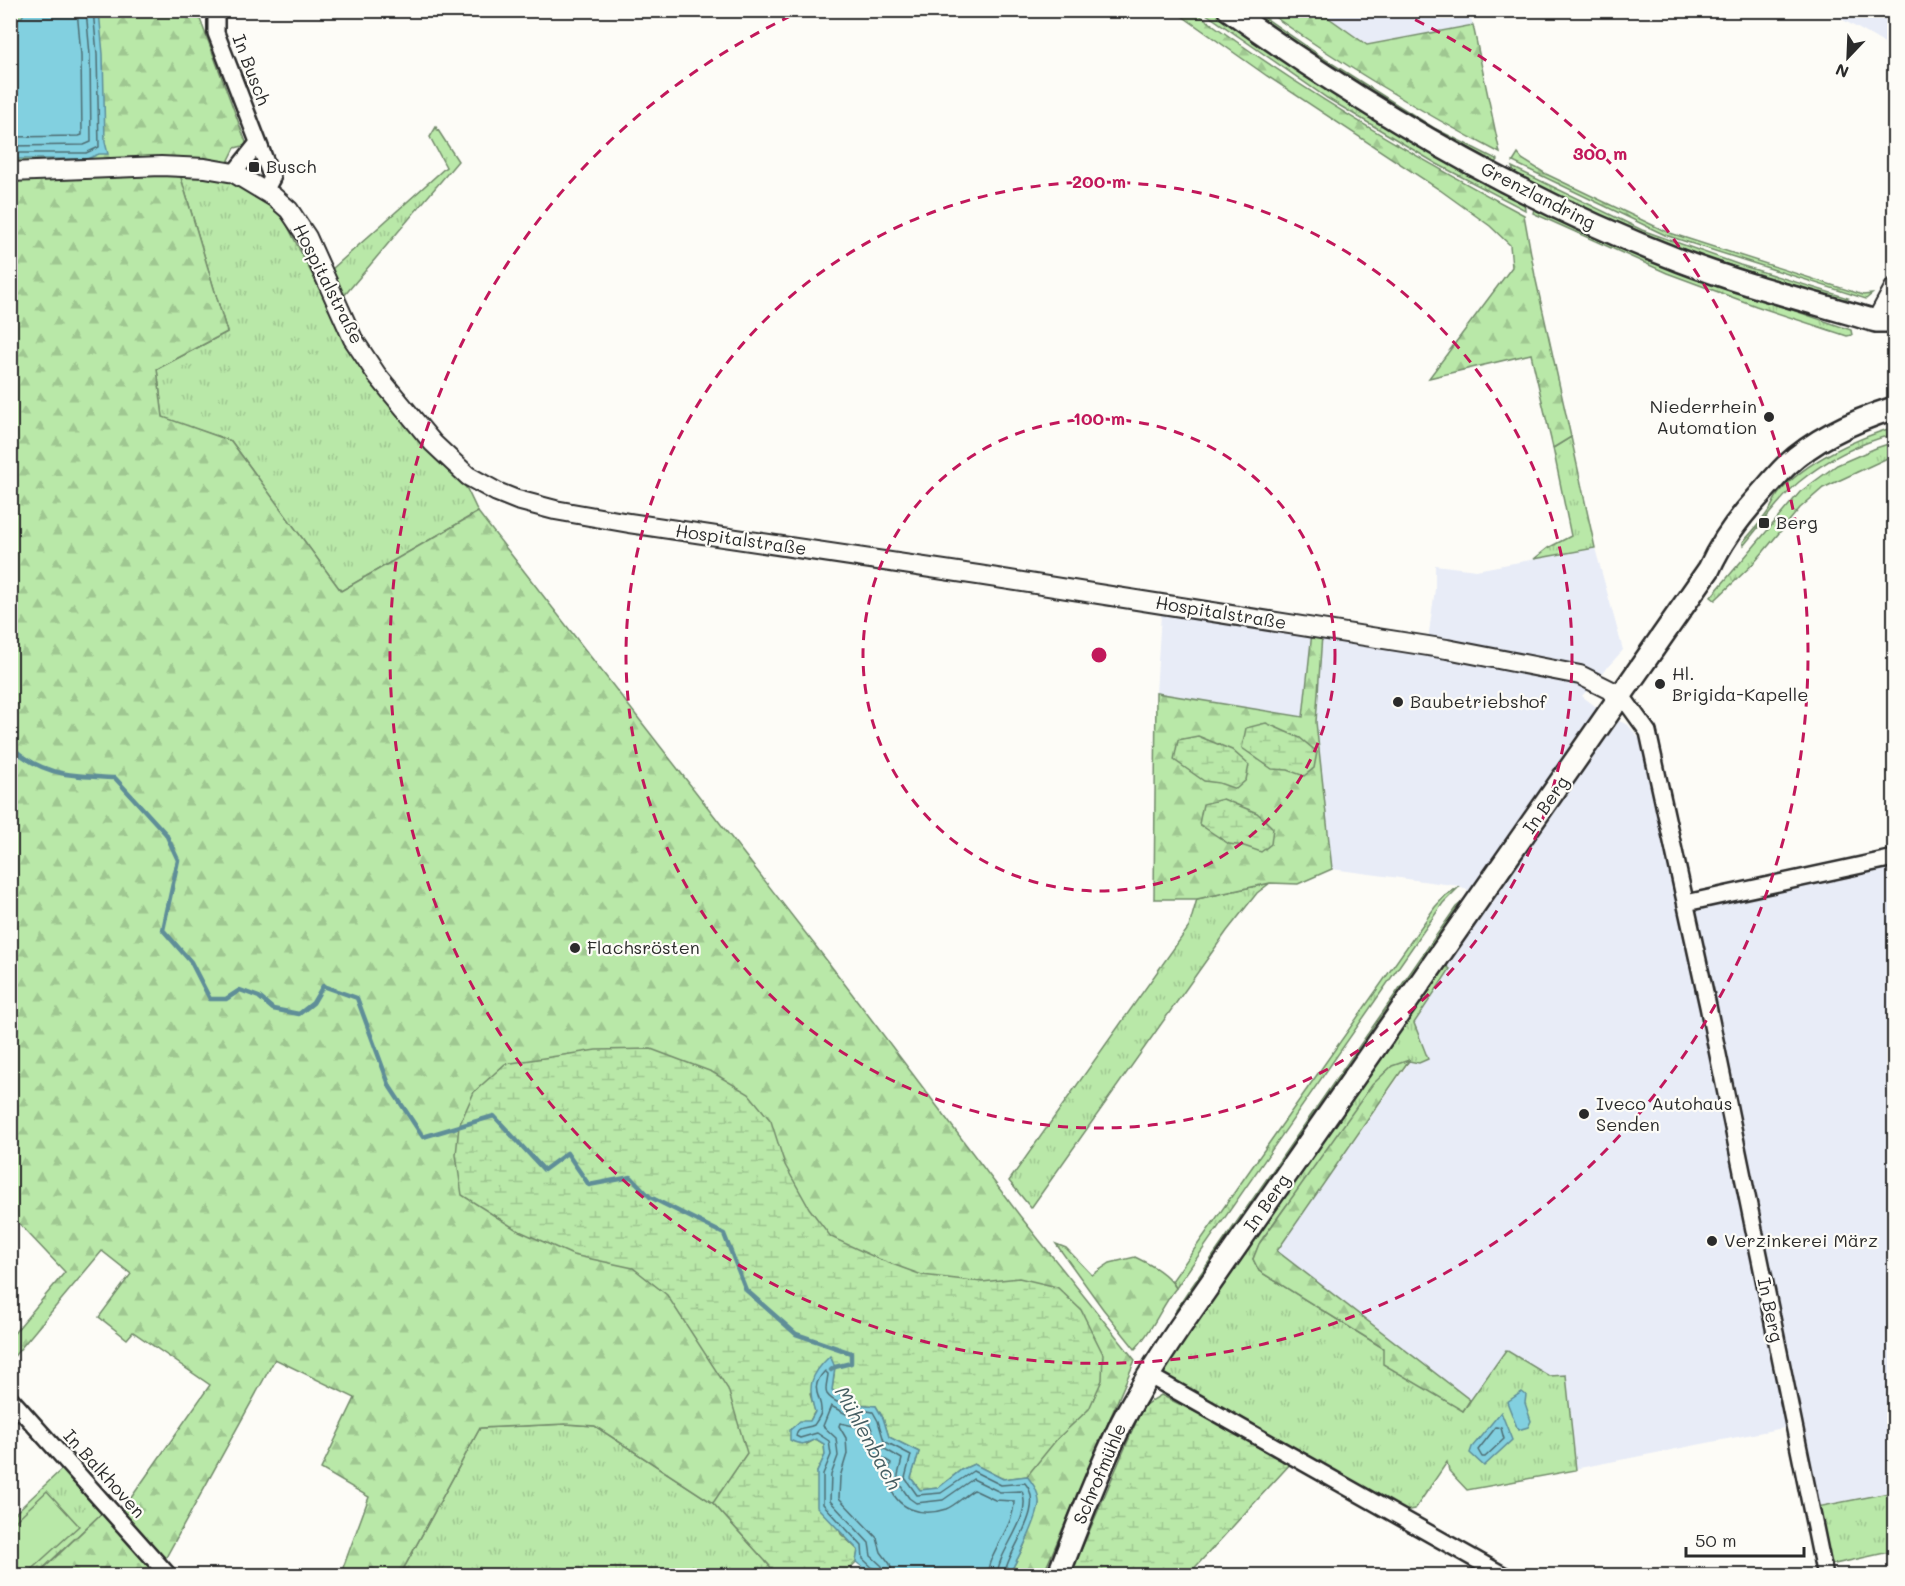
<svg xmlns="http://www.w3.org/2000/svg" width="1905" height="1586" viewBox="0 0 1905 1586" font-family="Mali,sans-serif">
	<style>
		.built { fill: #e8ecf7 }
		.grass { fill: url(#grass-tufts); stroke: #728a6a; stroke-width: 1.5 }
		.forest { fill: url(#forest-firs); stroke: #728a6a; stroke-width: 1.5 }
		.wetland { fill: url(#wetland-marsh); stroke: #728a6a; stroke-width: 1.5 }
		.pitch { fill: #b9e8a8; stroke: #728a6a; stroke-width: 1.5 }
		.water { fill: #82d0e0; stroke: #5f8e98; stroke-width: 1.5 }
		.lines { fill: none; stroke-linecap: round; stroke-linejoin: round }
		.shore { stroke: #4e6d73; stroke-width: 1.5 }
		.stream { stroke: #5f8e98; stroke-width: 4.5 }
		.minor-casing { stroke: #2b2b2b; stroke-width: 20 }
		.tertiary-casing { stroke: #2b2b2b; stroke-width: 22 }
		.secondary-casing { stroke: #2b2b2b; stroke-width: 26 }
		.minor { stroke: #fdfcf7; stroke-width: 15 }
		.tertiary { stroke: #fdfcf7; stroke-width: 18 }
		.secondary { stroke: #fdfcf7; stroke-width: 21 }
		.ring { fill: none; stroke: #c2185b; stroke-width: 3; stroke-dasharray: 10 8 }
		.poi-dot { fill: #2b2b2b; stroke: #fdfcf7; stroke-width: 2 }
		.labels { text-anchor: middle; stroke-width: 4.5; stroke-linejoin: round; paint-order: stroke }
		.street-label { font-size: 18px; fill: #2b2b2b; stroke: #fdfcf7 }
		.poi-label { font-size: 18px; fill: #2b2b2b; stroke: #fdfcf7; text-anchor: start }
		.water-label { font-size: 20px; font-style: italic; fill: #455d61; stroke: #fdfcf7 }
		.centre { fill: #c2185b; stroke: #fdfcf7; stroke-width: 3 }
		.ring-label { font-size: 18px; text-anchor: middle; font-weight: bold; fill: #c2185b; stroke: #fdfcf7; stroke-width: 4.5; stroke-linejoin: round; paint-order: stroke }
	</style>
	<defs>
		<pattern id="grass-tufts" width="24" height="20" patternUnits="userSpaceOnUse" patternTransform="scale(1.5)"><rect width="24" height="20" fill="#b9e8a8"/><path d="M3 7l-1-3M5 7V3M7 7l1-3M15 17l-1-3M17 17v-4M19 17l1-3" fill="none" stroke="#9fc791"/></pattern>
		<pattern id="forest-firs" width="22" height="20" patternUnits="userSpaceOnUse" patternTransform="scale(1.5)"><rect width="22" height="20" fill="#b9e8a8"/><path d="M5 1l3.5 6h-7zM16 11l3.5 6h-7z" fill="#9fc791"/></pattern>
		<pattern id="wetland-marsh" width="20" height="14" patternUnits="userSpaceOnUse" patternTransform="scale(1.5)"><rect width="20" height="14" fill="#b9e8a8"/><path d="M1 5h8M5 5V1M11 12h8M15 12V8" fill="none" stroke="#9fc791"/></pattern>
	</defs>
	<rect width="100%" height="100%" fill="#fdfcf7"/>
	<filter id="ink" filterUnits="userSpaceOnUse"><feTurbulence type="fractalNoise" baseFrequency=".0167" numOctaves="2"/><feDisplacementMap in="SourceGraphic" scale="12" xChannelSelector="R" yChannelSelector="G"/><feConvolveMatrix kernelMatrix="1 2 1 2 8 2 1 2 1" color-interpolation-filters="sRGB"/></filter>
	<g filter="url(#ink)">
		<g class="built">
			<polygon points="1320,11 1469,11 1473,25 1367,44"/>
			<polygon points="1827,11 1894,11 1894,49 1870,35"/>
			<polygon points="1595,548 1623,650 1582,696 1608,716 1628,725 1639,738 1651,776 1680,907 1894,864 1894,1491 1818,1506 1799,1425 1467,1490 1449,1471 1470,1400 1277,1251 1422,1044 1410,1011 1488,902 1460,886 1332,869 1316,722 1303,717 1156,693 1161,614 1312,632 1426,654 1435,589 1435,565 1476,570"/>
		</g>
		<g class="grass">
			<polygon points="1202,11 1215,11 1231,24 1524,202 1525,210 1437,164 1327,98"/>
			<polygon points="1242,11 1255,11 1328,61 1434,128 1498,160 1494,165 1408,118"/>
			<polygon points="436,127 458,161 343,297 331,270 446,167 430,137"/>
			<polygon points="1512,167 1642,230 1740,265 1848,298 1843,300 1670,247 1516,178"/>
			<polygon points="179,171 228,180 252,192 270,203 286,223 343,335 382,389 467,489 478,512 341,591 231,441 163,418 157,369 227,332"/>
			<polygon points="1534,209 1539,209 1748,295 1851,330 1852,335 1847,336 1756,306 1667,273 1533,213"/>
			<path d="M1894 427V434C1860 443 1827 459 1799 482 1779 499 1761 525 1744 545L1743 542C1753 531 1762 521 1770 509 1773 504 1775 498 1779 493 1805 461 1856 439 1894 427Z"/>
			<polygon points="1571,437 1595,548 1534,559 1548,548 1571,536 1553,448"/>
			<polygon points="1894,442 1894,455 1823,488 1800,508 1754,563 1715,600 1711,597 1800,492 1837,465 1876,448"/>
			<polygon points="1270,883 1257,893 1227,931 1031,1208 1009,1181 1189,927 1197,899"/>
			<polygon points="1460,886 1443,903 1176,1288 1172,1281 1435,907 1446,895"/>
			<polygon points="1468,897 1177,1317 1176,1310 1188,1292 1456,907"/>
			<polygon points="1444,964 1450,969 1414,1023 1428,1059 1419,1063 1409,1061 1286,1206 1260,1242 1253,1259 1259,1271 1383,1348 1463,1411 1506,1350 1549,1376 1566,1375 1576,1470 1467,1490 1449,1471 1447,1462 1415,1509 1400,1512 1164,1380 1160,1372"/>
			<polygon points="566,1424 595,1426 713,1503 778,1575 556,1576 551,1570 540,1576 416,1576 404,1568 480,1428"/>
			<polygon points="62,1469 103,1512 36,1575 11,1576 11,1517"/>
			<polygon points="1894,1492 1894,1551 1830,1565 1817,1507"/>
		</g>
		<g class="forest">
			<polygon points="11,11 197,11 247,145 235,148 227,164 179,171 227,332 157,369 163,417 231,441 341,591 478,512 828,962 1020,1216 1135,1360 1043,1575 1009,1575 1024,1546 1039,1503 883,1418 856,1562 843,1575 778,1575 713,1503 595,1426 566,1424 480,1428 400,1575 340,1576 369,1497 321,1469 355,1398 275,1359 164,1561 119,1515 210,1385 133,1332 127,1339 99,1317 131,1274 102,1251 11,1360 11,1337 65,1272 10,1214"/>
			<path d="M1175 11H1194C1298 88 1409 154 1524 215L1535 276 1571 437 1553 448 1531 354 1429 378 1512 267 1510 245 1490 226 1440 190 1267 76Z"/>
			<path d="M1266 11H1319L1367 45 1473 25 1500 153C1419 111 1340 63 1266 11Z"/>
			<polygon points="1518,154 1522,159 1546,174 1667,232 1863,295 1872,294 1866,299 1665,235 1513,162"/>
			<polygon points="1312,632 1322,635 1316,722 1332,869 1298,884 1270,883 1197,899 1154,899 1156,693 1303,717"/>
			<polygon points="1409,1060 1277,1251 1470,1400 1463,1411 1383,1364 1383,1348 1259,1271 1253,1259 1259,1244 1372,1085 1392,1066"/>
			<path d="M1056 1244 1066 1248 1092 1275 1110 1263 1135 1257C1151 1265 1166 1272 1176 1288 1161 1307 1152 1332 1135 1349L1103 1309Z"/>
			<polygon points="103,1512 161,1576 36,1576"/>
		</g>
		<g class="wetland">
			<polygon points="1266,723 1300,738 1317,752 1314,768 1304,776 1288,770 1272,769 1242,748 1246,728"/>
			<polygon points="1198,736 1232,750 1249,765 1246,780 1236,789 1219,783 1204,781 1174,760 1178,740"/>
			<polygon points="1223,799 1257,813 1273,828 1271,844 1261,852 1244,846 1229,844 1199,824 1203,804"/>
			<polygon points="651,1049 712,1072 749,1094 771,1121 785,1165 809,1208 831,1237 881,1260 922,1275 982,1282 1019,1278 1057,1287 1081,1310 1103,1354 1102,1380 1089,1409 1057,1439 1027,1476 1003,1479 974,1464 961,1470 938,1488 920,1490 911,1478 919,1452 889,1437 883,1418 876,1406 855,1404 832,1390 834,1376 810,1394 815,1411 810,1421 807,1444 816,1439 824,1444 825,1455 817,1472 841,1534 858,1550 856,1562 843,1575 778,1575 713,1503 747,1453 728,1389 667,1295 633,1268 573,1255 517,1230 462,1195 456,1155 459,1126 474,1092 505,1064 596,1050"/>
			<polygon points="1161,1395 1293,1461 1188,1575 1070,1576 1143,1406"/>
		</g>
		<polygon class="pitch" points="47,1491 79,1526 25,1575 11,1575 11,1525"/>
		<g class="water">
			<polygon points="25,11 99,11 103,54 105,142 108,154 99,154 87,159 11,159 11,16 13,18 22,17"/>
			<path d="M830 1356 835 1367 832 1390 855 1404 876 1406 883 1418 889 1437 919 1452 911 1478 920 1490 938 1488 961 1470 974 1464 1003 1479 1027 1476C1033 1484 1038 1490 1039 1501 1040 1516 1017 1560 1009 1575H873L856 1562 858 1550 817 1507V1472L825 1455 824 1444 816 1439C806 1444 801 1446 790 1440V1430L800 1421H810L815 1412C807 1386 810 1375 830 1356Z"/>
			<polygon points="1522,1392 1526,1395 1525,1403 1531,1421 1528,1427 1518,1430 1507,1402"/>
			<polygon points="1501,1412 1512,1440 1484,1466 1470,1453 1472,1447"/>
		</g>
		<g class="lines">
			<g class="shore">
				<polyline points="10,137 79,136 82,135 81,55 77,10"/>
				<polyline points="10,146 84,145 91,142 90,55 86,10"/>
				<polyline points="10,153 86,153 99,147 97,54 93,10"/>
				<polygon points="1496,1427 1501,1428 1504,1439 1485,1457 1482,1457 1478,1450"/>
				<path d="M876 1576 875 1570 863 1559 862 1546 823 1504V1474L831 1455 829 1441 817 1433 800 1438 796 1436C797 1425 807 1429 814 1425 816 1422 820 1417 821 1412 823 1397 807 1390 825 1371L828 1374C828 1379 824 1389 827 1394 834 1405 861 1410 873 1412L878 1421 884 1441 911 1455 905 1478 917 1495 941 1493 973 1471 1001 1485 1025 1483C1047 1509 1007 1550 1004 1576"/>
				<path d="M884 1576 882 1566 871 1556 869 1543 830 1501 831 1475 838 1456 836 1438 823 1426 831 1406 850 1416 868 1420 878 1445 902 1459 898 1475V1482L909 1498 916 1503 943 1500 973 1479 1000 1492 1022 1491C1033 1518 998 1550 997 1576"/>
				<path d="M893 1576 890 1564 881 1552 877 1538 839 1498 840 1477 847 1454 846 1438 839 1426 840 1423 863 1428 871 1451 891 1463C890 1470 887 1476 889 1482 895 1510 922 1517 946 1509 956 1505 965 1495 974 1490L995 1500 1014 1501C1014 1528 989 1550 987 1576"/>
			</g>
			<path class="stream" d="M10 744C14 750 18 753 24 757 52 777 81 776 115 778L166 834 178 860 163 930 191 962 210 999H226L240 990 259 997 273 1009 299 1014 313 1003 323 986 357 998 390 1087 423 1137 494 1116 544 1170 567 1153 589 1185 631 1177 650 1197 724 1234 746 1290 796 1334 851 1353V1363L835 1367 831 1370"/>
			<g class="minor-casing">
				<g id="minor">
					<polyline points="216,10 216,33 272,178 265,191"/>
					<polyline points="234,173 258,143"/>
					<polyline points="1622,696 1648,732 1708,1006 1825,1576"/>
					<polyline points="1686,903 1894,858"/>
					<polyline points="1148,1375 1505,1576"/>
					<polyline points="10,1398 169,1576"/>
				</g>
			</g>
			<g class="tertiary-casing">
				<g id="tertiary">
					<polyline points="10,172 161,166 205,168 234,173 274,197 289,210 307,237 353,339 377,375 433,443 468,476 497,492 517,500 555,510 629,523 978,575 1447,649 1580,675 1622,696"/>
					<polyline points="1876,321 1894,288"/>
				</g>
			</g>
			<g class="secondary-casing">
				<g id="secondary">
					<path d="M1229 10C1369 110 1519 199 1681 261 1744 285 1811 302 1876 321H1894"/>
					<path d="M1058 1576C1078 1524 1098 1472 1122 1422 1139 1389 1159 1358 1180 1327L1709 569C1721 542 1738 519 1758 497 1767 487 1776 476 1786 466 1816 438 1856 420 1894 408"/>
				</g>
			</g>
			<use href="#minor" class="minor"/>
			<use href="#tertiary" class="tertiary"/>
			<use href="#secondary" class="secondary"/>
		</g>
	</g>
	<g class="ring">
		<circle cx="1099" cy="655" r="236"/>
		<circle cx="1099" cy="655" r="473"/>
		<path d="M1399 12A709 709 0 1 1 799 12"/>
	</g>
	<g class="poi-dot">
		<rect x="248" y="161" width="12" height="12" rx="3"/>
		<circle cx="1769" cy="417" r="6"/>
		<rect x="1758" y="517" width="12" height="12" rx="3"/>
		<circle cx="1660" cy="684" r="6"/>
		<circle cx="1398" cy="702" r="6"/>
		<circle cx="575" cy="948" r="6"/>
		<circle cx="1584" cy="1114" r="6"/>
		<circle cx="1712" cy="1241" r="6"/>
	</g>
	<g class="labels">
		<g class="street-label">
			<text transform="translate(251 70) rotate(69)" y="6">In Busch</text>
			<text transform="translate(1538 196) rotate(27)" y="6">Grenzlandring</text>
			<text transform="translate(328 284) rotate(63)" y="6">Hospitalstraße</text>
			<text transform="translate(741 540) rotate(8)" y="6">Hospitalstraße</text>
			<text transform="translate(1221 613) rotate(9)" y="6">Hospitalstraße</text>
			<text transform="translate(1546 805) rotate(-55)" y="6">In Berg</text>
			<text transform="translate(1267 1203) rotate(-55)" y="6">In Berg</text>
			<text transform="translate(1770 1310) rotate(78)" y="6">In Berg</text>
			<text transform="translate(104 1474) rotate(48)" y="6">In Balkhoven</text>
			<text transform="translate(1100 1474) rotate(-67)" y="6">Schrofmühle</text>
		</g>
		<g class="poi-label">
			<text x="266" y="173">Busch</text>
			<text x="1757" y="413" text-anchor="end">Niederrhein<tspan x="1757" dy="21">Automation</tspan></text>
			<text x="1776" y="529">Berg</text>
			<text x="1672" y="680">Hl.<tspan x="1672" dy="21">Brigida-Kapelle</tspan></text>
			<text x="1410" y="708">Baubetriebshof</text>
			<text x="587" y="954">Flachsrösten</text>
			<text x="1596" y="1110">Iveco Autohaus<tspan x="1596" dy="21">Senden</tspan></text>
			<text x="1724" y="1247">Verzinkerei März</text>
		</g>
		<g class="water-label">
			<text transform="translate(868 1438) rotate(61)" y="7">Mühlenbach</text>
		</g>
	</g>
	<circle cx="1099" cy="655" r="9" class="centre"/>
	<g class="ring-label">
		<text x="1600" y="160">300 m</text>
		<text x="1099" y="188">200 m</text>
		<text x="1099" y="425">100 m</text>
	</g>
	<rect width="1905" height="1586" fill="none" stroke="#fdfcf7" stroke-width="36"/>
	<rect x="18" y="18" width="1869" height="1550" fill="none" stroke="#2b2b2b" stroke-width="2" filter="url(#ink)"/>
	<g transform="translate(1848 57) rotate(203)" stroke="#fdfcf7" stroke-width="4.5" paint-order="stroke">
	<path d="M0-4.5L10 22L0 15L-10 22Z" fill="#2b2b2b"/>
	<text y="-9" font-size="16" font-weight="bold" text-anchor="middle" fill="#2b2b2b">N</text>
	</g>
	<path d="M1686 1547v9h118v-9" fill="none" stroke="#2b2b2b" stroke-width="3"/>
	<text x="1695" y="1547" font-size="18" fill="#2b2b2b" stroke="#fdfcf7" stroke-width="4.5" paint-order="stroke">50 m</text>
</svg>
